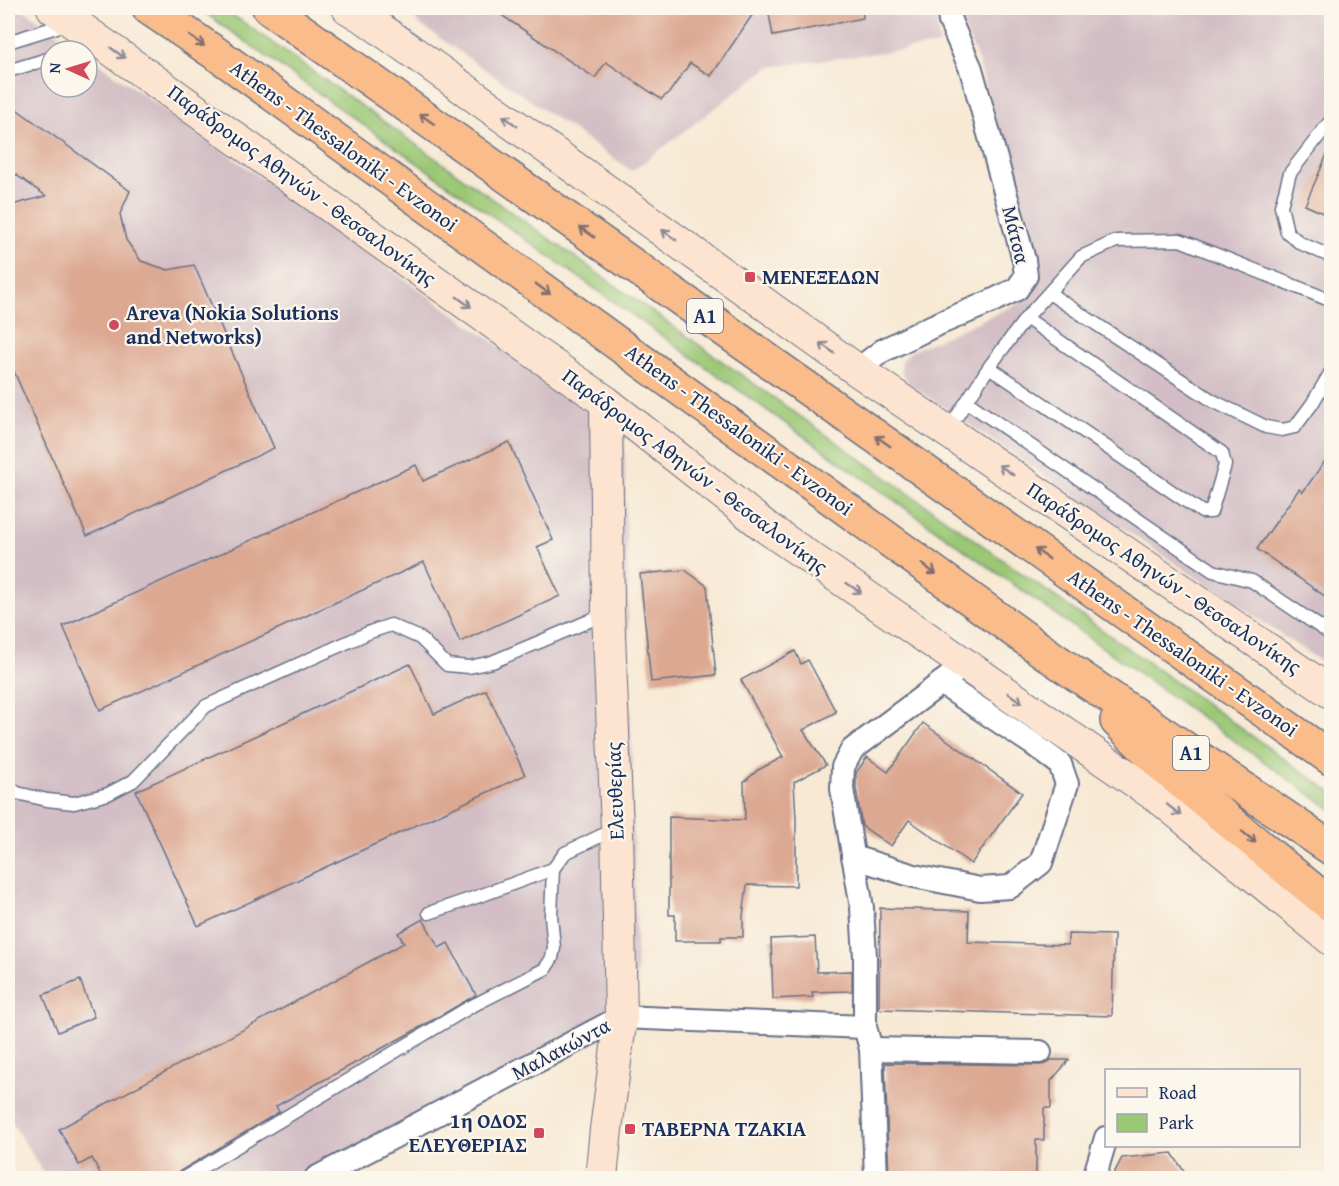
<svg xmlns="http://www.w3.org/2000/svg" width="1339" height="1186" viewBox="0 0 1339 1186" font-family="'Gentium Book Plus',serif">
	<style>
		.industrial { fill: #d2bec4 }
		.green { fill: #9bc875; stroke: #5b7c6a; stroke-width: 1.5 }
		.building { fill: #dca892 }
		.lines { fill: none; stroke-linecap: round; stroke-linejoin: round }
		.lane-casing { stroke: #687087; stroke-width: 15 }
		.street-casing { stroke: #687087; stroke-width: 26 }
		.secondary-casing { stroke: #687087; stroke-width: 34 }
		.highway-casing { stroke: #687087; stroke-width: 36 }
		.lane { stroke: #fff; stroke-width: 12 }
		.street { stroke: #fff; stroke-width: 22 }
		.secondary { stroke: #fde4d0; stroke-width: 32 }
		.highway { stroke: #f9bc8a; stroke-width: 33 }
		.oneway { stroke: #7f6e72 }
		.oneway2 { stroke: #8c8a97 }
		.poi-dot { fill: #d1495b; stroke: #fbf7ec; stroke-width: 2 }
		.labels { text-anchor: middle; stroke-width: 4.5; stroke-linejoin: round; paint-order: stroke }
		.shield { fill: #fbf7ec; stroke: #5e6b89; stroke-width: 1.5 }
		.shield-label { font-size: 20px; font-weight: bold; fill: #1b2f5e }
		.street-label { font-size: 21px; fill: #1b2f5e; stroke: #fbf7ec }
		.poi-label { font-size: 21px; font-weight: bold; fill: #1b2f5e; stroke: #fbf7ec; text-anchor: start }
	</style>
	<rect width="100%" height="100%" fill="#fbf7ec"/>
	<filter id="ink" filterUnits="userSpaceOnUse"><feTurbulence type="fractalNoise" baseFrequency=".0167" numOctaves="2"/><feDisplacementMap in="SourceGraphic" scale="12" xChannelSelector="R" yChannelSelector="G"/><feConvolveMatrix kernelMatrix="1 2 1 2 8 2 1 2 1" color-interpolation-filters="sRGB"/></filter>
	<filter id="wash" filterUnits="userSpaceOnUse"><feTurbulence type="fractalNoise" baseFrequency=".008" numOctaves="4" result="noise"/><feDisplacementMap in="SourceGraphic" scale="24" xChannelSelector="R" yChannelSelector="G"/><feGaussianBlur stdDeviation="1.35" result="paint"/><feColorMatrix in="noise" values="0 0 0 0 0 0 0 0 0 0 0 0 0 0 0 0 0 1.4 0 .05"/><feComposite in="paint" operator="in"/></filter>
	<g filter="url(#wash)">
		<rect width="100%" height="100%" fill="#f7e9d4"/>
		<g class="industrial">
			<polygon points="8,8 21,8 82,51 51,51 51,87 87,87 87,55 624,434 638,1020 339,1178 47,1178 8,1117"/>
			<polygon points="409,8 937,8 939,45 769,67 632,171 418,23"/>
			<polygon points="956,8 1331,8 1331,668 910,385 901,372 902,361 910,352 1020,303 1038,284 1040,272 978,60"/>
		</g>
		<polygon class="green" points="198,8 223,8 1331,792 1331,809"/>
		<g id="blocks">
			<g class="building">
				<polygon points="491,8 757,8 711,76 690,63 669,93 661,99 606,62 595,78"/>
				<polygon points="768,8 862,8 863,18 773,36"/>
				<polygon points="8,103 130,191 120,214 126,240 141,261 168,270 194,265 274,448 87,536 8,358 8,206 46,196 8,169"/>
				<polygon points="1332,143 1332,217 1305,205"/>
				<polygon points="509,442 553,540 537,547 560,596 460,642 424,562 100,710 63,626 416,465 423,481"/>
				<polygon points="1332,451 1332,601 1257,549 1299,489 1303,492"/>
				<polygon points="685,570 707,586 716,675 651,682 640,574"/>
				<polygon points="795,651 801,664 808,660 836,712 803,730 826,765 794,782 796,818 796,886 747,885 743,916 743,937 721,937 721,941 675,941 675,915 669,915 669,817 745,820 744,782 758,770 783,757 741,680"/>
				<polygon points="410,664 434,714 486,690 525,775 198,926 136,791"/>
				<polygon points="923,723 1022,793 971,864 909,820 891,846 862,826 856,788 856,773 867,757 888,772"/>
				<polygon points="880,908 969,911 968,942 1068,945 1068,934 1114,935 1112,1016 879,1009"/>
				<polygon points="423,919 439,948 448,943 476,995 410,1033 276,1106 279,1112 180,1171 176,1175 170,1179 103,1179 92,1158 79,1165 59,1129 404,943 398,933"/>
				<polygon points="815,937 817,972 852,971 852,991 812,992 813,997 773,999 771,939"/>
				<polygon points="80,980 94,1017 58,1032 43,995"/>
				<polygon points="1051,1060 1069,1060 1051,1081 1051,1108 1044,1108 1044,1140 1036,1140 1036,1179 889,1179 885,1063 1040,1065 1046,1064"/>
				<polygon points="1172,1153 1189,1179 1111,1179 1122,1158"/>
			</g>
		</g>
	</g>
	<g filter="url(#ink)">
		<use href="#blocks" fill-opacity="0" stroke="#687087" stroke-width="1.5"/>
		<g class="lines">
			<g class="lane-casing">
				<g id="lane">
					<polyline points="8,42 69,23"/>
					<polyline points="72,51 87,34"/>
					<polyline points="8,71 51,58"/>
					<polyline points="1332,119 1290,173 1281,206 1287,232 1300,243 1332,257"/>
					<polyline points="1049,293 1213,401 1266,427 1282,430 1295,427 1312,404 1332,370"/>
					<polyline points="1026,318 1081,257 1116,241 1180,240 1332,301"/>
					<polyline points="967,402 1213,571 1252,581 1332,635"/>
					<polyline points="948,430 989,367 1026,318 1222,453 1225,465 1211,512 1202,512 989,367"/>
					<polyline points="8,786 17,793 47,800 74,803 108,794 133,781 206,706 370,632 391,625 420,638 447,665 469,667 492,662 589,621 607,611"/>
					<polyline points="429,913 485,894 553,869"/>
					<polyline points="184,1178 470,1007 545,969 552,958 554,948 551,916 553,869 565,853 615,829"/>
				</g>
			</g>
			<g class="street-casing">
				<g id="street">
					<polyline points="857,370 882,351 933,326 990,302 1017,289 1026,276 1024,260 971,69 950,21 948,8"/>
					<polyline points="853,857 914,876 980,889 1010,887 1041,863 1067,784 1060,764 1033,744 941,683"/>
					<polyline points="871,1049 865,1027 865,957 862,908 842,789 843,767 852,750 953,674"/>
					<polyline points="316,1178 621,1017 865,1027"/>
					<polyline points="876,1178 871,1049 1040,1052"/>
					<polyline points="1094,1178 1106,1138"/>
				</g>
			</g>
			<g class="secondary-casing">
				<g id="secondary">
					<polyline points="53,8 534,352 606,402 767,528 1162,800 1332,940"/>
					<polyline points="348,8 368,20 857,370 1332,693"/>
					<polyline points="601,1178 606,1129 621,1017 617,829 608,611 606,402"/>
				</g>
			</g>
			<g class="highway-casing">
				<g id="highway">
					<polyline points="149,8 224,59 1051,657 1332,849"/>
					<polyline points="269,8 1332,759"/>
					<polyline points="1117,721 1166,769 1332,906"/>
				</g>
			</g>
			<use href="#lane" class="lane"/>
			<use href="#street" class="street"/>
			<use href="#secondary" class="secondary"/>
			<use href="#highway" class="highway"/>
		</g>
		<defs><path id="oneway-shaft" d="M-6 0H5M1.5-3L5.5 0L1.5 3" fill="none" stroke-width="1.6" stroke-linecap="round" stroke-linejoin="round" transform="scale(1.5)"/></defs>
		<g class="oneway">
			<use href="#oneway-shaft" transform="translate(197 41) rotate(34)"/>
			<use href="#oneway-shaft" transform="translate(427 119) rotate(-145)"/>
			<use href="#oneway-shaft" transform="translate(587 232) rotate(-145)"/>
			<use href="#oneway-shaft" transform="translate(543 289) rotate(36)"/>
			<use href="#oneway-shaft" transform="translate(883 441) rotate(-145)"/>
			<use href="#oneway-shaft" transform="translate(1042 554) rotate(-145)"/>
			<use href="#oneway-shaft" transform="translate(929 569) rotate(36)"/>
			<use href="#oneway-shaft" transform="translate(1249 837) rotate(39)"/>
		</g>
		<g class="oneway2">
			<use href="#oneway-shaft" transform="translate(118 53) rotate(36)"/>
			<use href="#oneway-shaft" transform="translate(510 121) rotate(-144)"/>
			<use href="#oneway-shaft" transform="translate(669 235) rotate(-144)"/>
			<use href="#oneway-shaft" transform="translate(464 302) rotate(36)"/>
			<use href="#oneway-shaft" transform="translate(827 348) rotate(-145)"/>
			<use href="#oneway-shaft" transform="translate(1006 470) rotate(-146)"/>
			<use href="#oneway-shaft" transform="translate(854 588) rotate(34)"/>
			<use href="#oneway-shaft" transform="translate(1015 698) rotate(35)"/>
			<use href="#oneway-shaft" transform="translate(1174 810) rotate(39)"/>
		</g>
	</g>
	<g class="poi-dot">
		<rect x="744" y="271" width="12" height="12" rx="3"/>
		<circle cx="114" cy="325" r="6"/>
		<rect x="624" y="1123" width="12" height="12" rx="3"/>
		<rect x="533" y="1127" width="12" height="12" rx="3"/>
	</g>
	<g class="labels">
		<g class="shield">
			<rect x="687" y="299" width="36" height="34" rx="4.5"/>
			<rect x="1173" y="736" width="36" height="34" rx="4.5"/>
		</g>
		<g class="shield-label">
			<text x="705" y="323">Α1</text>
			<text x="1191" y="760">Α1</text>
		</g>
		<g class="street-label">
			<text transform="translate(344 146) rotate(36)" y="7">Athens - Thessaloniki - Evzonoi</text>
			<text transform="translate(302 185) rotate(36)" y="7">Παράδρομος Αθηνών - Θεσσαλονίκης</text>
			<text transform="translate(1016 235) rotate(76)" y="7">Μάτσα</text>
			<text transform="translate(739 430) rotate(36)" y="7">Athens - Thessaloniki - Evzonoi</text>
			<text transform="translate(695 471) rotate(37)" y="7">Παράδρομος Αθηνών - Θεσσαλονίκης</text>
			<text transform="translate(1164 578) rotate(34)" y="7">Παράδρομος Αθηνών - Θεσσαλονίκης</text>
			<text transform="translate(1183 653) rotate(35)" y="7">Athens - Thessaloniki - Evzonoi</text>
			<text transform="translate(615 791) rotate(-92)" y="7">Ελευθερίας</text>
			<text transform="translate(561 1049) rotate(-28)" y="7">Μαλακώντα</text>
		</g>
		<g class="poi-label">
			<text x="762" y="284">ΜΕΝΕΞΕΔΩΝ</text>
			<text x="126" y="320">Areva (Nokia Solutions<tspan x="126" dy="24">and Networks)</tspan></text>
			<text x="527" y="1128" text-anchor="end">1η ΟΔΟΣ<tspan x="527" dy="24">ΕΛΕΥΘΕΡΙΑΣ</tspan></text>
			<text x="642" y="1136">ΤΑΒΕΡΝΑ ΤΖΑΚΙΑ</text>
		</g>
	</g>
	<rect width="1339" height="1186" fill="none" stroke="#fbf7ec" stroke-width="30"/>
	<rect x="1105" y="1069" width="195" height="78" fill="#fbf7ec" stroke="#a1a7b3" stroke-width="1.5"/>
	<rect x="1117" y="1088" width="30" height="9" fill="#fde4d0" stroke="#a1a7b3" stroke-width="1.5"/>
	<text x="1159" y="1099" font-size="18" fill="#1b2f5e">Road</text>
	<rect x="1117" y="1114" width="30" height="18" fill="#9bc875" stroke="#a1a7b3" stroke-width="1.5"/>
	<text x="1159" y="1129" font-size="18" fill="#1b2f5e">Park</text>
	<g transform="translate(69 69) rotate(274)"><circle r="28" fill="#fbf7ec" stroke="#a1a7b3" stroke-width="1.5"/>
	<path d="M0-4.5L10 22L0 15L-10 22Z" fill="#d1495b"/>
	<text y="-9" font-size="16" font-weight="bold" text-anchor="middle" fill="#1b2f5e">N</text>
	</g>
</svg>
